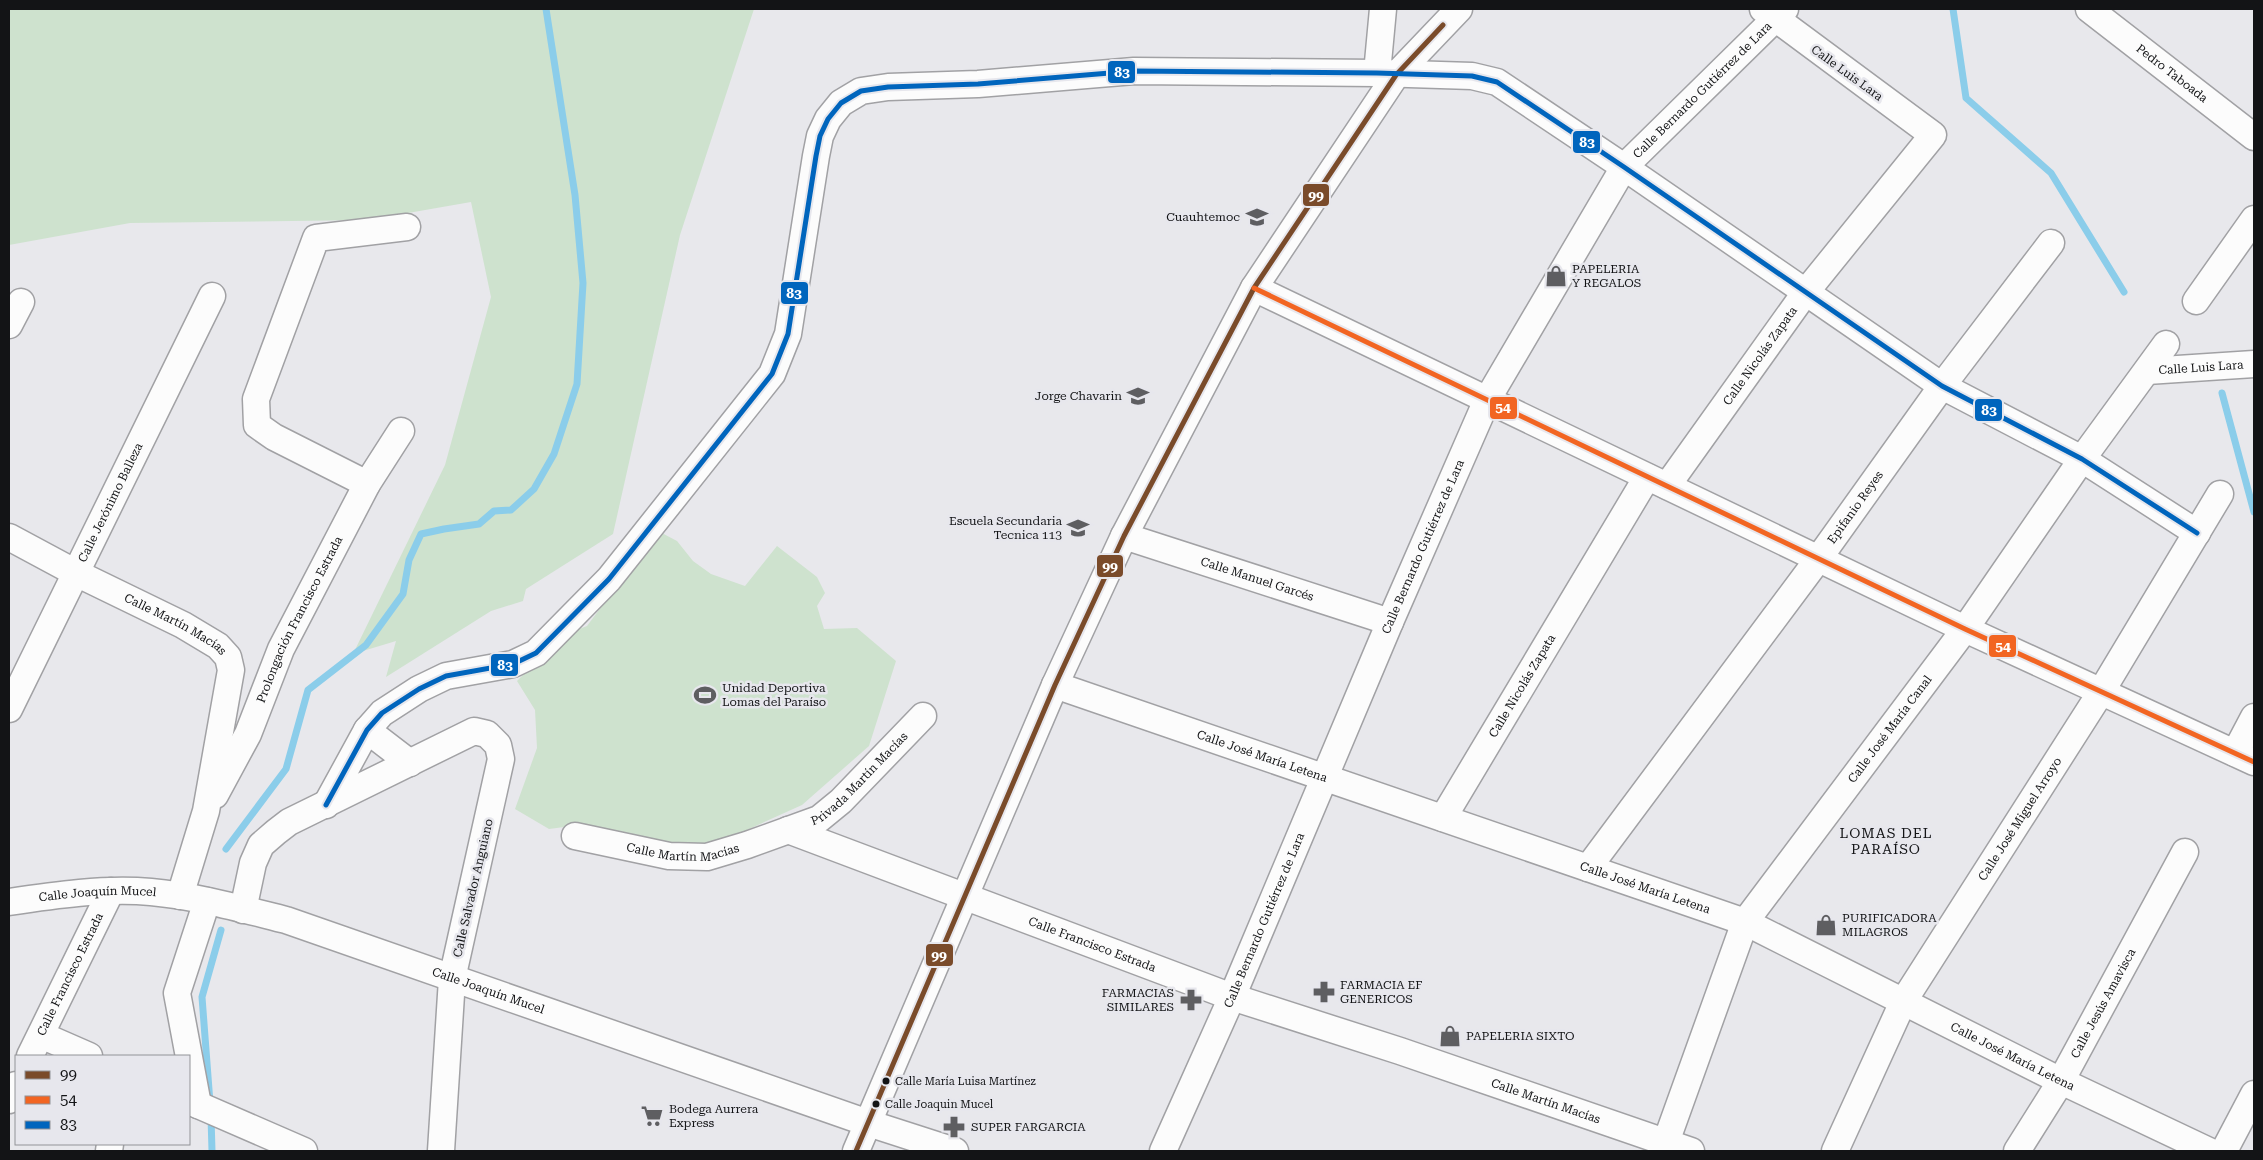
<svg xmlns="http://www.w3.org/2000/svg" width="2263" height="1160" viewBox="0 0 2263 1160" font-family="'Roboto Serif',serif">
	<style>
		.green { fill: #cee2ce }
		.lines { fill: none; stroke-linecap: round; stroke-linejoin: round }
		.stream { stroke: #8bcdea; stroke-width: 7 }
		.minor-casing { stroke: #a1a1a4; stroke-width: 29 }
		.minor { stroke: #fcfcfc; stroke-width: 26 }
		.bus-1-casing { stroke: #e7e7ed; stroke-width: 9 }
		.bus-2-casing { stroke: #e7e7ed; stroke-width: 9 }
		.bus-3-casing { stroke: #e7e7ed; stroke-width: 9 }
		.bus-1 { stroke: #7a4b2a; stroke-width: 5 }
		.bus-2 { stroke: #f26522; stroke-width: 5 }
		.bus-3 { stroke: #0065bd; stroke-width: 5 }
		.bus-dot { fill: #131416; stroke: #e7e7ed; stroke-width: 2 }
		.labels { text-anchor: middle; stroke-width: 5; stroke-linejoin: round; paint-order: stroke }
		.bus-label { font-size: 11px; fill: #131416; stroke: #e7e7ed; text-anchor: start }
		.street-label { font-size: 12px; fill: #131416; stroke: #e7e7ed }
		.poi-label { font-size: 12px; fill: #131416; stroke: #e7e7ed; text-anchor: start }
		.neighbourhood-label { font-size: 14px; letter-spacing: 1px; fill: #131416; stroke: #e7e7ed }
		.line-badge { stroke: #e7e7ed; stroke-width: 2 }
		.badge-label { font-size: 14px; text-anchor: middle; font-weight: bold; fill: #fff }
	</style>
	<rect width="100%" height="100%" fill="#e8e8ec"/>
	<g class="green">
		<polygon points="9,9 754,9 680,235 613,534 526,589 523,601 491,611 386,677 396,641 353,654 445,465 491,297 471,202 368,220 130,223 9,245"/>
		<polygon points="658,531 677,541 693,561 711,574 745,586 777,546 817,577 825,593 817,606 824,629 857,628 896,661 869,746 802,805 696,853 572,826 549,829 515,809 537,748 535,710 517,681 561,636 587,626"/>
	</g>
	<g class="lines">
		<g class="stream">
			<polyline points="1953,9 1966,98 2051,173 2124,292"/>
			<polyline points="2222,393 2254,512"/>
			<polyline points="226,849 286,769 308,690 366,645 403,594 409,560 421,534 444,529 479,524 494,511 511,510 534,489 554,454 577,384 583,283 575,195 546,9"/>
			<polyline points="210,1103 202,997 221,930"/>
			<polyline points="211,1117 212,1151"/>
		</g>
		<g class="minor-casing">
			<g id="minor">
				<path id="s1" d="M2089 9 2254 137"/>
				<polyline points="1377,73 1383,9"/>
				<polyline points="1254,288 1965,629 2254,762"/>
				<polyline points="2196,301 2254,219"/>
				<polyline points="9,325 21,302"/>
				<path id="s2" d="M2147 371 2254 364"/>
				<polyline points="367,484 274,437 257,425 256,399 316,238 407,227"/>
				<path id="s3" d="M1667 486 1805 293 1933 135 1763 9"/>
				<path id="s4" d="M1124 536 1390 622"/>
				<path id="s5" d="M9 537 76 573 183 625 218 646 228 657 231 670 206 811 180 896"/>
				<path id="s6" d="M1055 685 1745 922 2061 1081 2209 1151"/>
				<path id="s7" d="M9 709 212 296"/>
				<polyline points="367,730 410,763"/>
				<polyline points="2235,753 2254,717"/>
				<path id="s8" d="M215 795 248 734 281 649 367 484 401 431"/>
				<polyline points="326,805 367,730 382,713 419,689 446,676 513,664 536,653 609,579 772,374 788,334 816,156 820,136 828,119 841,103 861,91 888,87 978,84 1134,71 1377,73 1472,76 1497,82 1624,167 1942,386 2082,459 2197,533"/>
				<path id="s9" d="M1443 818 1647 477"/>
				<path id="s10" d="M788 830 1232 997 1400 1051 1691 1151"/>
				<path id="s11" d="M575 836 669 856 707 857 747 845 819 819 841 801 923 716"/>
				<path id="s12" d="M1588 868 1819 558 1942 386 2051 243"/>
				<path id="s13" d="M9 902C55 895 104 888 151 892 196 896 242 909 286 920L868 1123 955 1151"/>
				<polyline points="243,910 253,863 261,845 276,832 289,822 474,731 487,734 498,745 501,759 452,979 441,1151"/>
				<polyline points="41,1035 89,1056"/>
				<path id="s14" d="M30 1056 111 891"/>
				<polyline points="9,1100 16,1085"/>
				<polyline points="189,1101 304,1151"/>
				<polyline points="198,1105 177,993 207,901"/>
				<path id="s15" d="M1666 1142 1745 922 1965 629 2082 459 2166 344"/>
				<polyline points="109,1151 110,1144"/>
				<polyline points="856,1151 1055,685 1124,536 1254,288 1396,75 1459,9"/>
				<path id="s16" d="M1163 1151 1232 997 1390 622 1487 400 1624 167 1785 9"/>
				<path id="s17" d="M1835 1151 1903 1002 2101 692 2220 494"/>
				<path id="s18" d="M2017 1151 2061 1081 2185 852"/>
				<polyline points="2224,1151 2254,1094"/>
			</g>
		</g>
		<use href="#minor" class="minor"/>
		<g class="bus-1-casing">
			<polyline id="bus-1" points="856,1151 1055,685 1124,536 1254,288 1396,75 1443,25"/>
		</g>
		<g class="bus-2-casing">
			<polyline id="bus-2" points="1254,288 1965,629 2254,762"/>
		</g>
		<g class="bus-3-casing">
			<polyline id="bus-3" points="326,805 367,730 382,713 419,689 446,676 513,664 536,653 609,579 772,374 788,334 816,156 820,136 828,119 841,103 861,91 888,87 978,84 1134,71 1377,73 1472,76 1497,82 1624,167 1942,386 2082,459 2197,533"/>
		</g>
		<use href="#bus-1" class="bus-1"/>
		<use href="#bus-2" class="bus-2"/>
		<use href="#bus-3" class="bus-3"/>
	</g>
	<defs>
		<g id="school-bare" transform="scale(1.725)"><path d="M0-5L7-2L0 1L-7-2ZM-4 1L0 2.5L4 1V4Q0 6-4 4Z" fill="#5e5e61" stroke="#e7e7ed" stroke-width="2.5" paint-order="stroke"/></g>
		<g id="shop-bare" transform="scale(1.725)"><path d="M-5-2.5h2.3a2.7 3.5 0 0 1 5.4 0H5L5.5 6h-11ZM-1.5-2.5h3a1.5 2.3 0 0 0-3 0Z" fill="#5e5e61" stroke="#e7e7ed" stroke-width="2.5" paint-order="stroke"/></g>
		<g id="stadium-bare" transform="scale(1.725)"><path d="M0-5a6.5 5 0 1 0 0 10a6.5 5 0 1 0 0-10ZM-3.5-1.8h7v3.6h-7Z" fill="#5e5e61" stroke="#e7e7ed" stroke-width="2.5" paint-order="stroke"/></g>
		<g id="pharmacy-bare" transform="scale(1.725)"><path d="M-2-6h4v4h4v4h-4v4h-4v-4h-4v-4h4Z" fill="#5e5e61" stroke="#e7e7ed" stroke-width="2.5" paint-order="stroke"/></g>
		<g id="supermarket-bare" transform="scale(1.725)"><path d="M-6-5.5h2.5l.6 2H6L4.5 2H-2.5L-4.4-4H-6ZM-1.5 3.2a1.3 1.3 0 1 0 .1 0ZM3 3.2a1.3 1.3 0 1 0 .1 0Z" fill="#5e5e61" stroke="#e7e7ed" stroke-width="2.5" paint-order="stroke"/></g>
	</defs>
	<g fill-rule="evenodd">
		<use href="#school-bare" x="1257" y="217"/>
		<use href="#shop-bare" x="1556" y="276"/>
		<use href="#school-bare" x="1138" y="396"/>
		<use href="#school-bare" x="1078" y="528"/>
		<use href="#stadium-bare" x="705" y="695"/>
		<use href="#shop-bare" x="1826" y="925"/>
		<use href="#pharmacy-bare" x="1324" y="992"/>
		<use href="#pharmacy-bare" x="1191" y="1000"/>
		<use href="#shop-bare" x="1450" y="1036"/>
		<use href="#supermarket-bare" x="652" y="1116"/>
		<use href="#pharmacy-bare" x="954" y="1127"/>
	</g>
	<g class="bus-dot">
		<circle cx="886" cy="1081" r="4.5"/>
		<circle cx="876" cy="1104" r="4.5"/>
	</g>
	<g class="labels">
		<g class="bus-label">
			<text x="895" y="1085">Calle María Luisa Martínez</text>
			<text x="885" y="1108">Calle Joaquin Mucel</text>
		</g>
		<g class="street-label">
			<text transform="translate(1847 73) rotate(36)" y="4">Calle Luis Lara</text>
			<text dy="4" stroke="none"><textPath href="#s1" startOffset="105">Pedro Taboada</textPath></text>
			<text dy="4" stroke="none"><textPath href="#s16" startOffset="1198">Calle Bernardo Gutiérrez de Lara</textPath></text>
			<text dy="4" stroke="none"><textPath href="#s3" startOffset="160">Calle Nicolás Zapata</textPath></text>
			<text dy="4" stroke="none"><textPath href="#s2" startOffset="54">Calle Luis Lara</textPath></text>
			<text dy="4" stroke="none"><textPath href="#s7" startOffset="230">Calle Jerónimo Balleza</textPath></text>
			<text dy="4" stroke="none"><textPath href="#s12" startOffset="449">Epifanio Reyes</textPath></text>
			<text dy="4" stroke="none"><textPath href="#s16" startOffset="658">Calle Bernardo Gutiérrez de Lara</textPath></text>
			<text dy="4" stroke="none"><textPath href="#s4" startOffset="140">Calle Manuel Garcés</textPath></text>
			<text dy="4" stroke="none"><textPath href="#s8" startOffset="195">Prolongación Francisco Estrada</textPath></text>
			<text dy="4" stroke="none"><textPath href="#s5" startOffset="188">Calle Martín Macías</textPath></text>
			<text dy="4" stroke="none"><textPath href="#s9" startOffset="154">Calle Nicolás Zapata</textPath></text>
			<text dy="4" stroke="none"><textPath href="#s15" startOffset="475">Calle José María Canal</textPath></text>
			<text dy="4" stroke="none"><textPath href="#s6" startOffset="219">Calle José María Letena</textPath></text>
			<text dy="4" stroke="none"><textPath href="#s11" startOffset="309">Privada Martín Macías</textPath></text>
			<text dy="4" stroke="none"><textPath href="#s17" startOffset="381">Calle José Miguel Arroyo</textPath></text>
			<text dy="4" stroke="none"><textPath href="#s11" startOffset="110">Calle Martín Macías</textPath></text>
			<text transform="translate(473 888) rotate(-77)" y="4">Calle Salvador Anguiano</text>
			<text dy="4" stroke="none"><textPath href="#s6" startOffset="624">Calle José María Letena</textPath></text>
			<text dy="4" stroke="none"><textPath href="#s13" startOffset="89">Calle Joaquín Mucel</textPath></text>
			<text dy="4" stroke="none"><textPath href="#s16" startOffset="252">Calle Bernardo Gutiérrez de Lara</textPath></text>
			<text dy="4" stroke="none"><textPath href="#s10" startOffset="325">Calle Francisco Estrada</textPath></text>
			<text dy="4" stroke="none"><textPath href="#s14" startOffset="91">Calle Francisco Estrada</textPath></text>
			<text dy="4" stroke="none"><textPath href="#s13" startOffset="495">Calle Joaquín Mucel</textPath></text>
			<text dy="4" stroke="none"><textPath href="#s18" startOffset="171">Calle Jesús Amavisca</textPath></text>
			<text dy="4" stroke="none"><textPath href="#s6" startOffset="1029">Calle José María Letena</textPath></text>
			<text dy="4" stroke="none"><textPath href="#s10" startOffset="805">Calle Martín Macías</textPath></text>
		</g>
		<g class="poi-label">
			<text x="1240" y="221" text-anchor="end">Cuauhtemoc</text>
			<text x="1572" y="273">PAPELERIA<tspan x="1572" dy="14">Y REGALOS</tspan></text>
			<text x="1122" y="400" text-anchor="end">Jorge Chavarin</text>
			<text x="1062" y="525" text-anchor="end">Escuela Secundaria<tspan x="1062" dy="14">Tecnica 113</tspan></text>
			<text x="722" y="692">Unidad Deportiva<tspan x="722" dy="14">Lomas del Paraíso</tspan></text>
			<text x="1842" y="922">PURIFICADORA<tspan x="1842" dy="14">MILAGROS</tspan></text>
			<text x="1340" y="989">FARMACIA EF<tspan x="1340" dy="14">GENERICOS</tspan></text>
			<text x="1174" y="997" text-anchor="end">FARMACIAS<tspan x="1174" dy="14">SIMILARES</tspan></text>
			<text x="1466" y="1040">PAPELERIA SIXTO</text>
			<text x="669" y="1113">Bodega Aurrera<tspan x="669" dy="14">Express</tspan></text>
			<text x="971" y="1131">SUPER FARGARCIA</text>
		</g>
		<g class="neighbourhood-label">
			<text x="1886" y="838">LOMAS DEL<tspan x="1886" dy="16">PARAÍSO</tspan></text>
		</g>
	</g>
	<g class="line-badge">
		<rect x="1107" y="60" width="29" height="24" rx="5" fill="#0065bd"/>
		<rect x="1572" y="130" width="29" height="24" rx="5" fill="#0065bd"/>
		<rect x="1302" y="183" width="28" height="24" rx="5" fill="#7a4b2a"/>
		<rect x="780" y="281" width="29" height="24" rx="5" fill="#0065bd"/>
		<rect x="1489" y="396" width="29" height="24" rx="5" fill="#f26522"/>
		<rect x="1974" y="398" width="29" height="24" rx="5" fill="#0065bd"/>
		<rect x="1096" y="554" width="28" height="24" rx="5" fill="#7a4b2a"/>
		<rect x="1988" y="634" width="29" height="24" rx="5" fill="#f26522"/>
		<rect x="490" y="653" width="29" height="24" rx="5" fill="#0065bd"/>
		<rect x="925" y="943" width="29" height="24" rx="5" fill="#7a4b2a"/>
	</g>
	<g class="badge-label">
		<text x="1122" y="77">83</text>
		<text x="1587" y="147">83</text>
		<text x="1316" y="200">99</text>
		<text x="794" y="298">83</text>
		<text x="1503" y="412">54</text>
		<text x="1989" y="415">83</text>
		<text x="1110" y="571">99</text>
		<text x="2003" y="651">54</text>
		<text x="505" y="670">83</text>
		<text x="939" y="960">99</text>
	</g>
	<rect width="2263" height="1160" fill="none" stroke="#131416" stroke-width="20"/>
	<rect x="15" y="1055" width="175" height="90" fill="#e7e7ed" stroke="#929397"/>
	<rect x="25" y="1071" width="25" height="8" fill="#7a4b2a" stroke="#929397"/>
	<text x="60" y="1080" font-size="15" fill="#131416">99</text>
	<rect x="25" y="1096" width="25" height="8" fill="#f26522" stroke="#929397"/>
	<text x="60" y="1105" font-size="15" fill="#131416">54</text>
	<rect x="25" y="1121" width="25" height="8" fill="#0065bd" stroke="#929397"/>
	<text x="60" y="1130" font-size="15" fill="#131416">83</text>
</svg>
